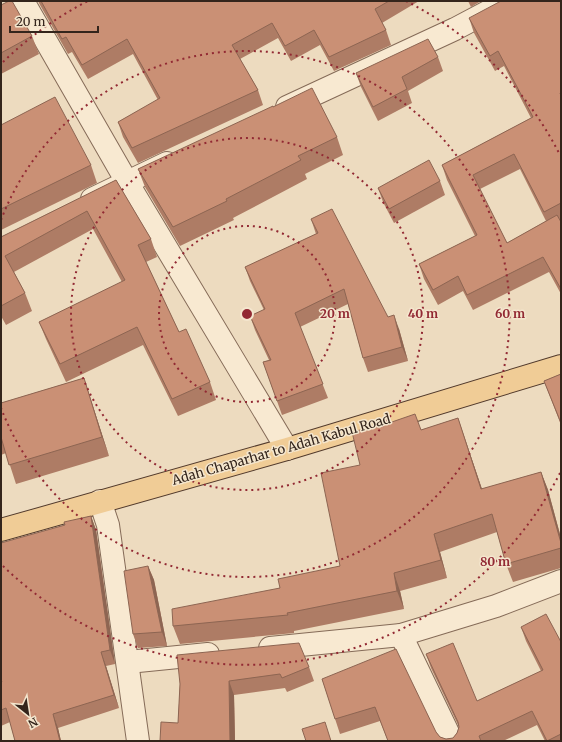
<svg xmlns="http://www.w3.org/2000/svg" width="562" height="742" viewBox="0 0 562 742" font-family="Merriweather,serif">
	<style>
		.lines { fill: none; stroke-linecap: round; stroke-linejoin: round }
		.minor-casing { stroke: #856b58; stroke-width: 24 }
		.major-casing { stroke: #523a2c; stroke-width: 24 }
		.minor { stroke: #f8e9d1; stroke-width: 22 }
		.major { stroke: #f0cc96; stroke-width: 22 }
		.wall { fill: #ae7c65; fill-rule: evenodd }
		.shaded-wall { fill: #8d6552 }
		.building { fill: #ca9075; stroke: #8d6552 }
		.ring { fill: none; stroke: #922933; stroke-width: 2; stroke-dasharray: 2 4 }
		.labels { text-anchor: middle; stroke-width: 3; stroke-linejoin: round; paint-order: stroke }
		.street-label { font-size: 13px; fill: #34251c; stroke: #f4e6ce }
		.centre { fill: #922933; stroke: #f4e6ce; stroke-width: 2 }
		.ring-label { font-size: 12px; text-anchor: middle; font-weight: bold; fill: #922933; stroke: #f4e6ce; stroke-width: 3; stroke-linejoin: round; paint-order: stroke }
	</style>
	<rect width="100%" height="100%" fill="#eddbbf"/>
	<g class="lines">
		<g class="minor-casing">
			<g id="minor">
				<polyline points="23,1 127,182 287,449"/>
				<polyline points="287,107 455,29 508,1"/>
				<polyline points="92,199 167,163"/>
				<polyline points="100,501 108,525 138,741"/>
				<polyline points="401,635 452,741"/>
				<polyline points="270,648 401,635 496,606 561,581"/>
				<polyline points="128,662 208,654"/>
			</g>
		</g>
		<g class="major-casing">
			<polyline id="major" points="1,530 287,449 561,366"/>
		</g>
		<use href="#minor" class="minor"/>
		<use href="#major" class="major"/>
	</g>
	<g class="wall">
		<polygon points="38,1 419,1 382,23 386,30 391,45 334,71 320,45 291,61 278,38 240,59 258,90 263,105 138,163 123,137 118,122 158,100 133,54 88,79 72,52 68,54 40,5"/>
		<polygon points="468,1 481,1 471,7"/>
		<path d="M561 1V220L560 221 561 222V294L549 272 473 310 463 291 438 305 424 279 419 264 475 236 447 180 442 165 531 118 504 66 495 71 474 33 469 18ZM520 169 546 221 507 243 480 189Z"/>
		<polygon points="1,5 32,36 39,54 1,74"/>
		<polygon points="438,57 443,71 408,91 412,103 378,121 361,87 356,73"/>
		<polygon points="273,107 337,137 343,155 305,174 307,179 233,218 234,220 180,246 145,187 138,169"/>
		<polygon points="1,125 91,165 97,183 1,230"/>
		<polygon points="116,180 151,239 157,257 146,262 179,332 210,382 216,400 178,416 143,345 66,382 46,339 39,322 122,282 93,229 14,272 25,293 32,311 6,325 1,316 1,237"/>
		<polygon points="440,181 445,195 394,223 383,202 378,188"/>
		<polygon points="311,219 388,317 399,329 408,361 368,372 363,358 348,304 300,327 328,398 282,415 263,362 269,360 255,330 250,316 264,310 250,281 245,267 316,234"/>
		<polygon points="561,374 561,425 544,381"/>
		<polygon points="84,378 90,397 109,456 16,484 6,453 1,455 1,403"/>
		<polygon points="458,418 482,489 541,472 548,490 561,538 561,568 513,582 506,564 497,532 440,552 447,578 400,591 404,609 294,631 294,633 180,644 173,626 340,566 360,465 421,430"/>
		<polygon points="91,516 96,530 115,664 106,666 119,708 58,728 61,741 15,741 10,722 1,726 1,682 65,525"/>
		<polygon points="148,566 154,580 167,646 138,648 133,634"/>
		<polygon points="521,627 561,642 561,741 545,741 537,725 503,741 388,741 380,721 340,734 322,679 436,732 440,737 446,739 453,738 457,733 459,727 431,668 426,654 477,701 541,671 526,641"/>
		<polygon points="309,667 314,681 287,692 285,688 234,695 235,741 160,741 178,723 180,684"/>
	</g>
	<g class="shaded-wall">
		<polygon points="394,315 399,329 408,361 402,347"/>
		<polygon points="84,378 90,397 109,456 102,437"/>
		<polygon points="458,418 464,436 488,507 481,489"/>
		<polygon points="541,472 548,490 561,538 561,543"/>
		<polygon points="91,516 96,530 115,664 110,650"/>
		<polygon points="434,534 440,552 447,578 441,560"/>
		<polygon points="148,566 154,580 167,646 162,632"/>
		<polygon points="394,573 400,591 404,609 397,591"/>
		<polygon points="101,652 106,666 119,708 114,695"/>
		<polygon points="229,681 234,695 235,741 230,741"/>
		<polygon points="53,714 58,728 61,741 60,741"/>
	</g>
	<g class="building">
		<polygon points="9,1 12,1 32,36 1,53 1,5"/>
		<polygon points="41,1 389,1 375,9 386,30 329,57 314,30 285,46 272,23 232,45 258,90 132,148 118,122 160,98 127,39 82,65 66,37 62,39"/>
		<polygon points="501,1 561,1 561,92 560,93 561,96 561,203 544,212 514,154 473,175 507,243 557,215 561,222 561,289 543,257 467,295 458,276 433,290 419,264 477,235 442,165 533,117 498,51 490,56 469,18"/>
		<polygon points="428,39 438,57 402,77 407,89 373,107 356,73"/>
		<polygon points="312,88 337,137 298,156 301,160 226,199 227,201 173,227 138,169 273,106 273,107"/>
		<polygon points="55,97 91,165 1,209 1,125"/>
		<polygon points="429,160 440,181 389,209 378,188"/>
		<polygon points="116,180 151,239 138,245 179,332 186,329 210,382 172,399 137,327 60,364 39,322 125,280 87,211 5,256 25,293 1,306 1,237"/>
		<polygon points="332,209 388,317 394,315 402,347 363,358 344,289 295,313 323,384 277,401 263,362 271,360 250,316 265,309 245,267 318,233 311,219"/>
		<polygon points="561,374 561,423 544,381"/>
		<polygon points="84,378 102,437 9,465 1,437 1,403"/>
		<polygon points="415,414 421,430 458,418 481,489 541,472 561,543 561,548 506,564 492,514 434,534 441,560 394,573 397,591 287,613 288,615 173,626 172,609 280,588 278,579 340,566 321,473 360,465 352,432 389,423"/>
		<polygon points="91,516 110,650 101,652 114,695 53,714 60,741 15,741 6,708 1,710 1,682 2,682 1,680 1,543 65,525 64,522"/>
		<polygon points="148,566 162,632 133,634 124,571"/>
		<polygon points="546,614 561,642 561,734 547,741 532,711 479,736 481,741 388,741 375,707 335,719 322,679 396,649 436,732 440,737 446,739 453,738 457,733 459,727 458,722 426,654 453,643 477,701 543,670 521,627"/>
		<polygon points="299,643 309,667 282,678 280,674 229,681 230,741 160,741 161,722 178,723 180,684 177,655"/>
		<polygon points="325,722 331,741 306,741 302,729"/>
	</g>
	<g class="ring">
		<circle cx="247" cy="314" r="88"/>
		<circle cx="247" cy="314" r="176"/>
		<path d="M1 220A263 263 0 1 1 1 408"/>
		<path d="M560 473A351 351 0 0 1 3 566M3 62A351 351 0 0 1 88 1M406 1A351 351 0 0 1 560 155"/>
	</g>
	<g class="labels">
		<g class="street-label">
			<text transform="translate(281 449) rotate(-16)" y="5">Adah Chaparhar to Adah Kabul Road</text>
		</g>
	</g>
	<circle cx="247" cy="314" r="6" class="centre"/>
	<g class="ring-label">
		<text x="335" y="318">20 m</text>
		<text x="423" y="318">40 m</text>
		<text x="510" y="318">60 m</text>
		<text x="495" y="566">80 m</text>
	</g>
	<rect width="562" height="742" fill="none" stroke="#34251c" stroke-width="4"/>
	<g transform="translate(28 714) rotate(150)" stroke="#f4e6ce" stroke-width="3" paint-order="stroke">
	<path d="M0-3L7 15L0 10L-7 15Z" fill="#34251c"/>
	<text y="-6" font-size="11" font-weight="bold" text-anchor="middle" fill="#34251c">N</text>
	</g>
	<path d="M10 26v6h88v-6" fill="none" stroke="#34251c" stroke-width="2"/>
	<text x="16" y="26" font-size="12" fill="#34251c" stroke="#f4e6ce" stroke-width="3" paint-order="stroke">20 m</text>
</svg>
